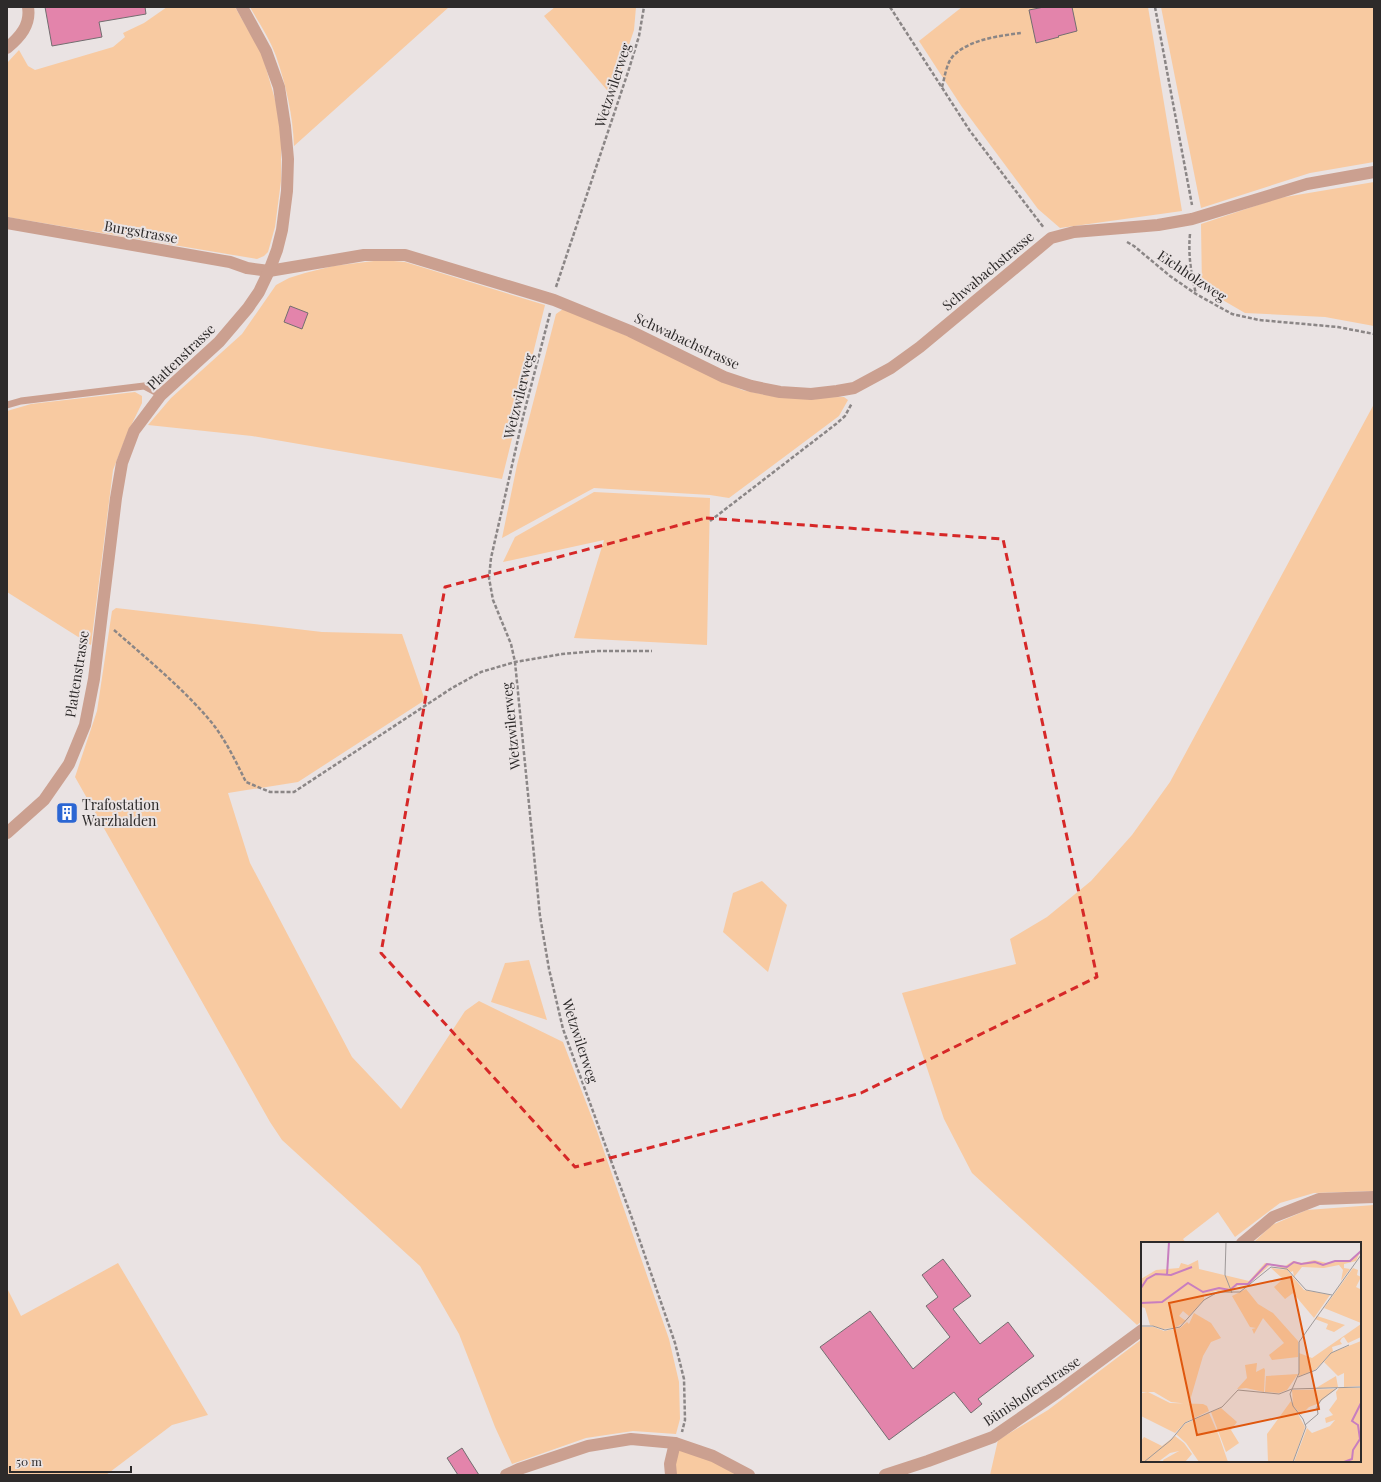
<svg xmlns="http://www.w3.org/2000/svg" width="1381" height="1482" viewBox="0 0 1381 1482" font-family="'Playfair Display',serif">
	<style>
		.green { fill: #f8caa1 }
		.building { fill: #e384ab; stroke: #736e70 }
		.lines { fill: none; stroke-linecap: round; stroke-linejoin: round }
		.path { stroke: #8b8686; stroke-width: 2.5; stroke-dasharray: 4 2; stroke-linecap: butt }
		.service { stroke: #cba090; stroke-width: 7 }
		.minor { stroke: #cba090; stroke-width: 12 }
		.tertiary { stroke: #cba090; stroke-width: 12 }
		.marked { fill: none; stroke: #d62828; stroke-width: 3; stroke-dasharray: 8 5; stroke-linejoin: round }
		.labels { text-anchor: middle; stroke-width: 4; stroke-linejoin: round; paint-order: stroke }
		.street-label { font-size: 14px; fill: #2d2a2a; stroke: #eae3e3 }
		.poi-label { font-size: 14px; fill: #2d2a2a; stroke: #eae3e3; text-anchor: start }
		.inset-river { fill: none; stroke: #c87ebf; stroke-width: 2 }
		.inset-road { fill: none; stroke: #9e9999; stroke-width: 1 }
		.view { fill: #df570e; fill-opacity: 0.15; stroke: #df570e; stroke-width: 2 }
		.inset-edge { fill: none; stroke: #2d2a2a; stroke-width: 2 }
	</style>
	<rect width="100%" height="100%" fill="#eae3e3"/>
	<g class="green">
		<polygon points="167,7 235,7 262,54 276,103 281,135 281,181 275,227 268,252 264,256 257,259 7,217 7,63 19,50 28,66 35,70 113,47 125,37 123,33 144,23"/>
		<path d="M250 7H449L294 146C293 116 286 85 276 56 270 39 259 23 250 7Z"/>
		<polygon points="555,7 636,7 634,30 612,96 544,16"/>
		<polygon points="962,7 1148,7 1182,211 1060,228 1038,209 962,107 919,41"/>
		<polygon points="1161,7 1374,7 1374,162 1310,173 1201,208"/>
		<polygon points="1374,182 1374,326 1325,317 1245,313 1202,288 1201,224 1279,198"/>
		<polygon points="382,260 405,262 545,305 502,479 252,436 148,425 171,398 242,334 276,285 289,278 305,273 333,266"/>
		<polygon points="563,309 637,340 742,390 782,398 844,397 848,400 839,416 729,498 710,495 594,488 502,538 517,465 556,314"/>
		<polygon points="135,392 142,396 142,403 127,434 113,470 91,645 7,592 7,411 31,404"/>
		<polygon points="1374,404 1374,1191 1314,1193 1280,1203 1235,1237 1218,1212 1183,1239 1186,1243 1142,1243 1142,1321 1137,1325 972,1173 944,1119 902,993 1016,964 1010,939 1047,917 1091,881 1132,835 1170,782"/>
		<polygon points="594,492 710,498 707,645 574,638 604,540 503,562 515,537"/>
		<polygon points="116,608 322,632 402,634 425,700 298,782 228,793 250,863 352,1057 401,1109 465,1011 479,1001 563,1042 597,1131 669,1339 679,1382 680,1419 676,1434 633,1431 586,1438 512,1464 495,1427 459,1334 420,1266 282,1140 270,1122 75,777 97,711 112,611"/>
		<polygon points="762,881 787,905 768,972 723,932 733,893"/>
		<polygon points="529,960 547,1020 491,1002 505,963"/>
		<polygon points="1374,1205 1374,1475 990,1475 998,1440 1048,1410 1142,1339 1142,1461 1360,1461 1360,1243 1253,1243 1272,1225 1307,1210"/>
		<polygon points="118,1263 208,1415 172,1425 106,1475 7,1475 7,1288 21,1316"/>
		<polygon points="675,1443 749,1475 671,1475"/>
	</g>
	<g class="building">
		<polygon points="45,7 145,7 146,14 99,22 102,37 52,46"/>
		<polygon points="1044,7 1072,7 1077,31 1058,36 1059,37 1036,43 1029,10"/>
		<polygon points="290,306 308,313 302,329 284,322"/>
		<polygon points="943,1259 971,1296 953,1309 980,1344 1008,1322 1034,1356 978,1399 982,1404 971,1413 954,1392 889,1440 820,1347 870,1311 913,1369 950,1337 926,1306 938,1297 922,1275"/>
		<polygon points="462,1448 470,1461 479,1475 458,1475 447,1458"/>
	</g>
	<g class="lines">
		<g class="path">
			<polyline points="890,7 970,131 1044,228"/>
			<polyline points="1155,7 1192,205"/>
			<path d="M942 87C945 77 946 63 954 55 971 39 999 36 1021 33"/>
			<path d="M1190 234C1188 255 1191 273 1196 294"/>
			<polyline points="1127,242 1134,246 1170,276 1196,294 1232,314 1259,320 1338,327 1374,334"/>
			<polyline points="556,287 629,69 639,36 644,7"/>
			<polyline points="550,313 523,417 491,558 489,578 493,600 511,644 515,662 540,916 549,969 563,1029 633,1221 675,1343 684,1379 685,1420 682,1432"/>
			<polyline points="710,521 836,424 845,416 852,403"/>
			<path d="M114 630C146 658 179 685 207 717 224 736 235 760 246 782L270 792H294L452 688 481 672 515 662 562 654 598 651H652"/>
		</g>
		<polyline class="service" points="7,405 21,401 144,386 161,395"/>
		<g class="minor">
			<path d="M7 48C20 37 31 25 28 7"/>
			<polyline points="269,271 364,255 405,255 554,300 630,331 724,377 751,386 780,392 811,394 837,391 854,388 891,368 920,347 1051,238 1074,232 1158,225 1192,219 1307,184 1374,172"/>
			<polyline points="1242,1243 1273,1217 1319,1199 1374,1197"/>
			<polyline points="506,1475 519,1469 588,1446 631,1439 675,1443 713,1456 749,1475"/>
			<polyline points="671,1475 670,1464 675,1443"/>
			<polyline points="885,1475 928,1461 993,1437 1058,1392 1142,1330"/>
		</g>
		<g class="tertiary">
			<polyline points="7,223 230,262 247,268 269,271"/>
			<polyline points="7,833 44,800 69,764 85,725 94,679 116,498 122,463 134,431 161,395 219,342 248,308 259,292 269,271 277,250 282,230 287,191 288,159 285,126 279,87 266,51 242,7"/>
		</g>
	</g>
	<path class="marked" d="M706 518 1003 539 1097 977 861 1093 575 1167 381 953 445 587Z"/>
	<defs>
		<g id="building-square" transform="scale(1.15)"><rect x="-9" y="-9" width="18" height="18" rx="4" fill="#2b66d3" stroke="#eae3e3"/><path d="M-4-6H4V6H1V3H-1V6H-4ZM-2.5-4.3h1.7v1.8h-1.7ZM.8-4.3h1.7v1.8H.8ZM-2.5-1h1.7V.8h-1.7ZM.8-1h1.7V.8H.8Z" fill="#fff"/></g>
	</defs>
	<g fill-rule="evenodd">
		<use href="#building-square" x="67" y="813"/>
	</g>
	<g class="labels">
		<g class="street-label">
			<text transform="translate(613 85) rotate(-72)" y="5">Wetzwilerweg</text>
			<text transform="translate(141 232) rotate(10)" y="5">Burgstrasse</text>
			<text transform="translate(988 271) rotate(-40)" y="5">Schwabachstrasse</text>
			<text transform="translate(1192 276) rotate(34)" y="5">Eichholzweg</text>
			<text transform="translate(687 341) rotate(25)" y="5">Schwabachstrasse</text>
			<text transform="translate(181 357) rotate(-44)" y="5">Plattenstrasse</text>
			<text transform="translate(519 396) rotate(-76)" y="5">Wetzwilerweg</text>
			<text transform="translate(77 674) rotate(-81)" y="5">Plattenstrasse</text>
			<text transform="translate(511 726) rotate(-96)" y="5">Wetzwilerweg</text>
			<text transform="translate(580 1041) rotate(72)" y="5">Wetzwilerweg</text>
			<text transform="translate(1032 1391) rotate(-34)" y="5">Bünishoferstrasse</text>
		</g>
		<g class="poi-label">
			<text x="82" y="810">Trafostation<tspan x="82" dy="16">Warzhalden</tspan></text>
		</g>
	</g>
	<g transform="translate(1141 1242)">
		<rect width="220" height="220" fill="#eae3e3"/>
		<path d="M220 8 215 19 203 22V26L209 27 200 39 202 28 198 23 183 26 161 25 153 35 152 29 150 30 130 22 107 43 97 44 91 48V51L74 49 63 53V58L48 74 42 69 38 74 45 79 34 86 22 87 9 83 4 66 0 65V37L15 28 38 26 40 21 47 23 57 18 58 27 108 39 124 21 144 24 152 19 161 21 173 18 186 21 203 19 212 17ZM130 26 146 28 163 48 189 53 173 76 152 51 144 57 133 45 142 37ZM212 26 217 28 216 33 220 35 215 45 219 47 220 43V81L183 66ZM105 47 117 62 132 71 157 99V115L131 118 128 113 143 101 122 76 113 92 111 87 115 86 109 85 91 54ZM53 71 70 81 80 96 70 100 62 114 48 162 30 160 13 150H0V85H13L23 89 39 86 46 80 48 82ZM176 74 204 83 193 90 185 87 187 82 174 77ZM220 82V95L207 101 203 95 201 96 199 99 201 102 191 105 192 109 174 128 158 134V111L171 116ZM220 99V144L203 145V131L197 134 183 120 190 111ZM116 121 115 130 123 126 124 128 123 150 105 146 96 147 106 136 104 123ZM157 132 146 148 138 151 124 150 125 134ZM195 134 197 145 175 146ZM198 146H220V220H153L166 186 171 191 189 184 194 178 185 181 184 176 192 173 188 168 196 157 195 150ZM195 147 176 162 168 165 160 173 152 163 151 148ZM7 150 29 161 62 162 66 164 68 169 45 180 34 191 0 174V151ZM150 159 164 185 152 220H127L126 192ZM80 166 96 180 90 188 98 201 85 210 70 170ZM68 171 78 194 87 220H58L45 201 35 192 44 182ZM34 194 43 201 51 212 44 220H23L22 218 38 209 29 211 17 220H0V199L3 195 21 204Z" fill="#f8caa1"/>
		<path class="inset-river" d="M26 33 28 0M0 46 6 37 15 32 30 33 51 25M0 61 21 60 47 41 62 50 78 46 89 48 96 42H107L126 22 146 25 153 20 160 22 174 20 182 23 194 19H209L220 9M203 220 211 217 212 208 219 197 217 183 211 179 220 161"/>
		<path class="inset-road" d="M85 0 84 33 91 51M0 84H12L24 88 39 85 63 58 77 50H99L130 25 146 27 165 48 191 53M157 135 175 128 190 111 208 103M164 183 177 172 176 165 180 158 196 146M3 220 30 198 44 181 81 165 97 148 138 152 151 147 220 145M152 220 165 185 162 177 152 164 149 152 158 131V100L220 13"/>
		<path class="view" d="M150 35 178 167 56 193 28 61Z"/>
		<rect width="220" height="220" class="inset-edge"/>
	</g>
	<rect width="1381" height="1482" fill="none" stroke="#2d2a2a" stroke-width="16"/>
	<path d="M10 1466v6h121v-6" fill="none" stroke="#2d2a2a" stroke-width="2"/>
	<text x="16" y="1466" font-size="12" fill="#2d2a2a" stroke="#eae3e3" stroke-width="3" paint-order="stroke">50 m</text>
</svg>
